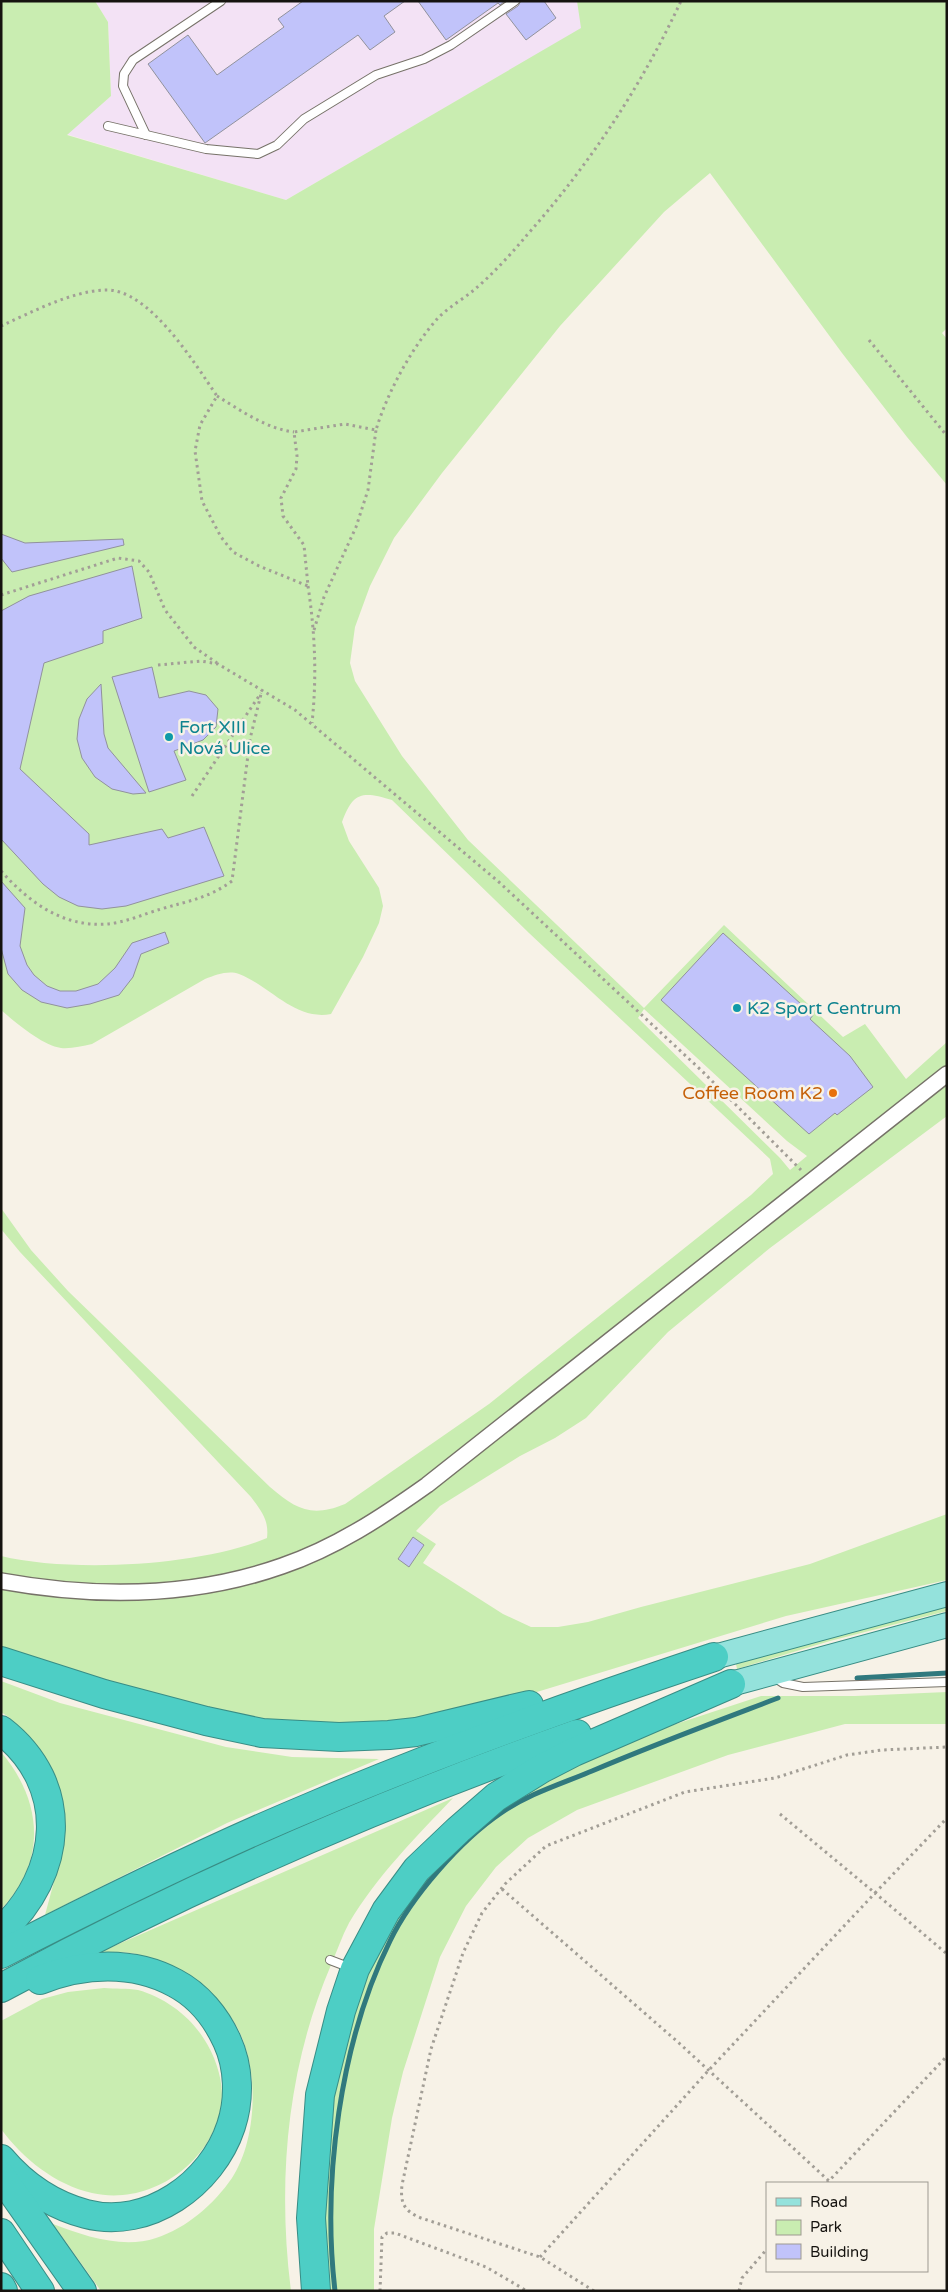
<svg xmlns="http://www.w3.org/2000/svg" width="948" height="2292" viewBox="0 0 948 2292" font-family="'Varela Round',sans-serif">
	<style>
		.industrial { fill: #f3e2f5 }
		.green { fill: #c9edb1; fill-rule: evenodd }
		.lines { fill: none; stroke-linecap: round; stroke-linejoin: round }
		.stream { stroke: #30797e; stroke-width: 5 }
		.building { fill: #c1c3fa; stroke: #91929c }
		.lane-casing { stroke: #767268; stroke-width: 10 }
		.street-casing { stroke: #767268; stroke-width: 18 }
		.primary-casing { stroke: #398d85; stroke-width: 26 }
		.highway-casing { stroke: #398d85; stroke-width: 30 }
		.path { stroke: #a29e96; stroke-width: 3; stroke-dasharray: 2.5 4; stroke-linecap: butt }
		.lane { stroke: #fff; stroke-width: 8 }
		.street { stroke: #fff; stroke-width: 15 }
		.primary { stroke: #94e2dc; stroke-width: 24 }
		.highway { stroke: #4dcec5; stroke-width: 28 }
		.culture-dot { fill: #0f9aa8; stroke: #f7f2e7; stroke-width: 2 }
		.food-dot { fill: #e8710a; stroke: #f7f2e7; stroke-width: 2 }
		.labels { text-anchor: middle; stroke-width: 5; stroke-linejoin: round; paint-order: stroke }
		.culture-label { font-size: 18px; fill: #0d838f; stroke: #f7f2e7; text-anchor: start }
		.food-label { font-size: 18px; fill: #c56008; stroke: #f7f2e7; text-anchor: end }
	</style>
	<rect width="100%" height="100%" fill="#f7f2e7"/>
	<polygon class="industrial" points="95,1 577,1 582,28 286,200 66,134 111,96 108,22"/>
	<g class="green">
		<path d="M1 1H95L108 22 111 96 67 135 286 200 581 28 577 1H947V328L942 333 947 339V485L907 437 842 353 710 173 664 212 560 326 442 473 394 538 370 586 355 627 350 663 355 681 402 756 468 840 644 1008 724 925 843 1037 865 1024 906 1079 947 1042V1116L770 1248 668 1332 586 1418 555 1438 520 1456 440 1506 416 1531 436 1544 423 1563 503 1614 531 1627H558L588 1622 641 1607 810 1564 947 1514V1580L786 1616 527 1695 393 1725 301 1726 184 1704 1 1651V1556C71 1573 201 1566 267 1538 269 1520 262 1512 251 1497L20 1252 1 1229V1208L31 1250 68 1291 270 1487C296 1509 311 1518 345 1504L489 1404 751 1195 773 1174 770 1159 529 933 392 800C362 791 353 792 342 822L349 841 379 888 383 906 379 923 363 957 331 1014C295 1021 270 986 239 974 228 970 216 975 205 979L92 1044C82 1046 71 1049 61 1048 42 1045 16 1023 1 1010ZM644 1009 787 1141 807 1156 790 1170 780 1158 638 1018Z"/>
		<polygon points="947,1606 947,1611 830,1641 737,1669 736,1664 819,1639"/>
		<polygon points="1,1681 60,1703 226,1747 292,1757 379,1759 227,1823 45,1915 59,1863 53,1783 35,1744 10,1718 1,1712"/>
		<polygon points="947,1692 947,1724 845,1724 728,1755 577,1810 528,1838 496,1867 466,1906 440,1957 403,2072 392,2118 374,2229 374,2291 331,2291 321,2159 344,2022 400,1902 477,1821 606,1747 761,1696 855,1696"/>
		<path d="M1 1752C42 1800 48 1861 1 1909Z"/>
		<path d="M453 1798C415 1838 377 1876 349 1923 342 1936 337 1951 331 1965 287 2067 277 2181 291 2291H101L53 2224C84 2236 123 2249 156 2238 187 2228 214 2204 232 2178 259 2137 260 2059 232 2019 216 1996 167 1963 140 1955 127 1951 111 1953 98 1953Z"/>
		<path d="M104 1988C115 1989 127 1988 138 1990 164 1997 190 2016 204 2039 217 2059 226 2087 220 2111 208 2166 148 2206 92 2193 56 2185 23 2159 1 2129V2021L42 1999 68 1992Z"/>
	</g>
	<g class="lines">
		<g class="stream">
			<polyline points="857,1678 947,1673"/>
			<path d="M335 2291C322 2180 340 2042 390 1941 411 1897 461 1840 501 1813 528 1794 561 1784 592 1771 653 1745 715 1722 778 1698"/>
		</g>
	</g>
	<g class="building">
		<polygon points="303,1 405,1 384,16 395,32 370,50 358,35 205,143 148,64 188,35 217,75 284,27 278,19"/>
		<polygon points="418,1 505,1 500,5 498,3 446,40"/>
		<polygon points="521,1 544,1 556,18 526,40 506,14 518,6"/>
		<polygon points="1,534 25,543 123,539 124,545 12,572 1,558"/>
		<polygon points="132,566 142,618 103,631 103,643 44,663 20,769 89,834 89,845 162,829 168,838 204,827 224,876 126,906 102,909 78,906 59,897 43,884 1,839 1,611 29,596"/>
		<polygon points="152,667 159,698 189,691 206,695 218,709 216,727 203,740 174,751 186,780 149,792 112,677"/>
		<polygon points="101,684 104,734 108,748 146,793 133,794 112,789 95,777 82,758 77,739 79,719 87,699"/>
		<polygon points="1,881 25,908 20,946 27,965 34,975 47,986 60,991 76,991 98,984 115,968 132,943 165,932 169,943 141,954 133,977 119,995 90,1004 67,1008 41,1002 22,990 8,974 1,948"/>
		<polygon points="723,933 813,1015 810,1019 850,1056 873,1087 837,1115 835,1113 809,1134 661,1000"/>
		<polygon points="413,1537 424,1545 409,1567 398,1559"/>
	</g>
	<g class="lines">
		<g class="lane-casing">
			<g id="lane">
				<polyline points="108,126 206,149 258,154 277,145 304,119 376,75 424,59 451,45 515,1"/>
				<polyline points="146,135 123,86 124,74 133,60 221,1"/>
				<polyline points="774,1677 783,1683 803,1687 947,1682"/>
				<polyline points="330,1960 351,1968"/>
			</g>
		</g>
		<g class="street-casing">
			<path id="street" d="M1 1581C95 1598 191 1598 282 1566 335 1548 382 1517 427 1485L947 1074"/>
		</g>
		<g class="primary-casing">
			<g id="primary">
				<polyline points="714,1657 947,1594"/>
				<polyline points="731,1684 947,1625"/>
			</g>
		</g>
		<g class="highway-casing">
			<g id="highway">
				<polyline points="1,1661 104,1694 206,1721 262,1733 339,1737 389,1735 416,1732 529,1705"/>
				<path d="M1 1730C72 1785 63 1874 1 1931"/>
				<path d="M1 1954C104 1901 207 1850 313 1806 445 1750 579 1702 714 1657"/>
				<path d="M1 1988C186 1888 379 1804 577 1734"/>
				<path d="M1 2159C23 2185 52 2205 86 2214 148 2230 212 2184 231 2126 240 2099 239 2067 227 2041 216 2017 198 1995 175 1983 133 1960 83 1963 40 1980"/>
				<polyline points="1,2176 82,2291"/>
				<polyline points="1,2233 40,2291"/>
				<polyline points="1,2287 3,2291"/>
				<polyline points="316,2291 311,2218 320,2095 341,2011 355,1969 386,1911 417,1869 458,1830 496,1797 541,1769 574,1752 731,1684"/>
			</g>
		</g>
		<g class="path">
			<path d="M1 326C32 312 72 291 105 290 149 288 195 364 217 396L200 425 195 451 202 501 221 537 233 552 259 566 308 586 304 545 283 516 281 498 296 469 297 456 294 432 345 424 376 430C387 393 412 347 438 318 449 307 463 299 474 290 493 274 511 254 527 235 589 165 641 87 681 1"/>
			<polyline points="869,340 947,436"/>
			<path d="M217 396C240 410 267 429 294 432"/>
			<path d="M308 586C315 633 317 676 312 723"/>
			<polyline points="1,595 118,558 139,561 149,572 165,610 194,647 217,663"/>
			<polyline points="314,630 324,597 356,527 368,490 376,430"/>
			<polyline points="158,665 201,661 218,664 295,710 500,883 702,1071 801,1170"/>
			<polyline points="192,796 261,693"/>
			<path d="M1 871C29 902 62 927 106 924 124 923 144 914 161 909 188 901 209 898 232 881L250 739 262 690"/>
			<polyline points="780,1814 875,1893 947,1818"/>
			<polyline points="502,1889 679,2043 829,2181"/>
			<polyline points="827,2183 947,2056"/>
			<polyline points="540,2257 708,2071 875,1893 947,1954"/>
			<polyline points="380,2291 382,2237 387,2233 395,2233 486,2267 527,2291"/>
			<path d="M594 2291 540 2257 421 2218C404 2211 400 2203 402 2185L431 2049 463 1953 482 1913 505 1884 546 1846 685 1792 775 1778 847 1755 882 1750 947 1747"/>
			<polyline points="739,2291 742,2278 767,2249"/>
		</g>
		<use href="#lane" class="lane"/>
		<use href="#street" class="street"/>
		<use href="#primary" class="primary"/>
		<use href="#highway" class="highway"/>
	</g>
	<g class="culture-dot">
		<circle cx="169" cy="737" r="5"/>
		<circle cx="737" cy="1008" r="5"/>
	</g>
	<circle class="food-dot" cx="833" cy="1093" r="5"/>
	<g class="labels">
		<g class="culture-label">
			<text x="179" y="733">Fort XIII<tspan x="179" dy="21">Nová Ulice</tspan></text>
			<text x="747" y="1014">K2 Sport Centrum</text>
		</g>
		<g class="food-label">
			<text x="823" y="1099">Coffee Room K2</text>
		</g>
	</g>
	<rect width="948" height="2292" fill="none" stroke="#15130f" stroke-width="5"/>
	<rect x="766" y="2182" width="162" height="90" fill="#f7f2e7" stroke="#9d9991"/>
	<rect x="776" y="2198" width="25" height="8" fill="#94e2dc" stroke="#9d9991"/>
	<text x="810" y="2207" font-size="15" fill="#15130f">Road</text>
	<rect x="776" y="2220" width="25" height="15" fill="#c9edb1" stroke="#9d9991"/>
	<text x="810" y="2232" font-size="15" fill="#15130f">Park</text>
	<rect x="776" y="2244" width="25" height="15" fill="#c1c3fa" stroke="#9d9991"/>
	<text x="810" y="2257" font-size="15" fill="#15130f">Building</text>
</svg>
